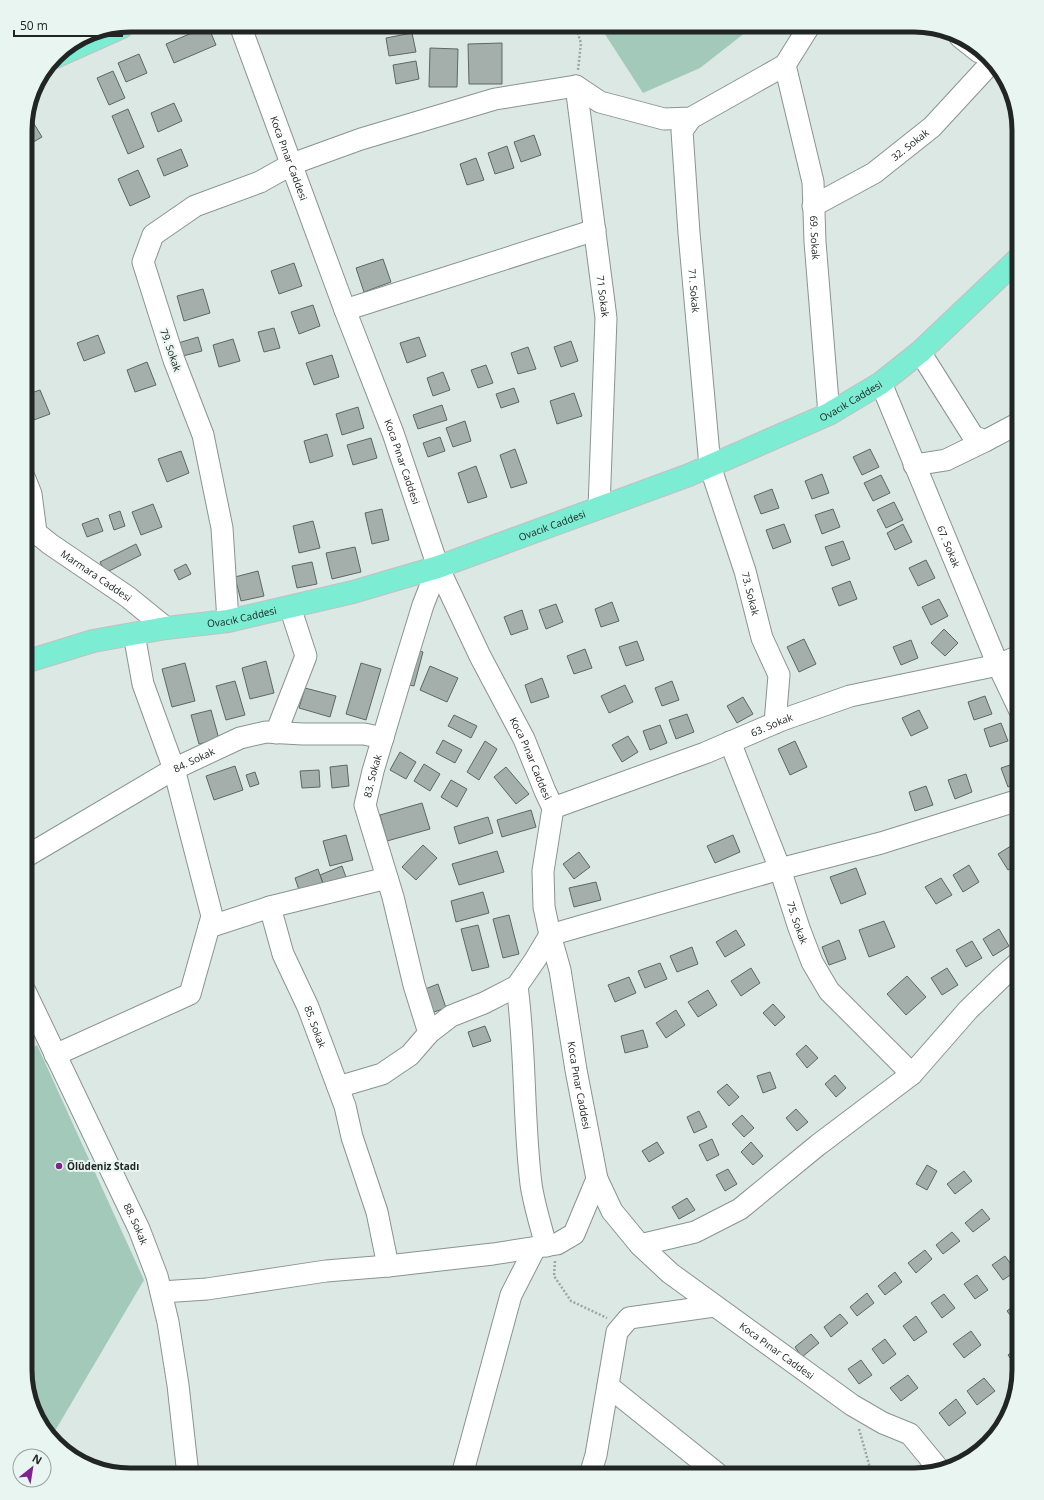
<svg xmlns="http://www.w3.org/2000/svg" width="1044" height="1500" viewBox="0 0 1044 1500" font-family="'Open Sans',sans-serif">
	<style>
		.green { fill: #a3c9bb }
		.building { fill: #a4afab; stroke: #5d6864 }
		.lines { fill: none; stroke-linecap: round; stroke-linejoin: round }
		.minor-casing { stroke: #899490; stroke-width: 23 }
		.major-casing { stroke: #c1c2c2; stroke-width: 24 }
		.path { stroke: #9ca6a2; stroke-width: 2.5; stroke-dasharray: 2 2; stroke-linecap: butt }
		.minor { stroke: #fff; stroke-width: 21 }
		.major { stroke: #7cecd3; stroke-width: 22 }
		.poi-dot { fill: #80238f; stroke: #e8f5f0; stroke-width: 1.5 }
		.labels { text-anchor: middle; stroke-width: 4; stroke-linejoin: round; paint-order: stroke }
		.street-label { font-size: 10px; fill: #212624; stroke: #e8f5f0 }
		.poi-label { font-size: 10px; font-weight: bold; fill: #212624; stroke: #e8f5f0; text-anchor: start }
		.rim { fill: none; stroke: #212624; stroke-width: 5 }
	</style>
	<rect width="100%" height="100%" fill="#dbe8e3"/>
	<g class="green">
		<polygon points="599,25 755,25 700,68 643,93"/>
		<polygon points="37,1045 144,1280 52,1436 39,1423 25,1370 25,1052"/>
	</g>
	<g class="building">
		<polygon points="208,26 216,45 174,63 166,44"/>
		<polygon points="412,33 416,52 389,56 386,38"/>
		<polygon points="502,43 502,84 469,84 468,44"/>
		<polygon points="430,48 458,49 457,87 429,87"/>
		<polygon points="139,54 147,73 126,82 118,63"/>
		<polygon points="416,61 419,79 396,84 393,65"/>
		<polygon points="113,71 125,98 109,105 97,78"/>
		<polygon points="174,103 182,121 158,132 151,113"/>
		<polygon points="128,109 144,147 128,154 112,116"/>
		<polygon points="30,117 42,137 25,147 25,123 26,120"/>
		<polygon points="534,135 541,155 521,162 514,142"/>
		<polygon points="507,146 514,168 495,174 488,153"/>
		<polygon points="181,149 188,166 164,176 157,159"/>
		<polygon points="476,158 484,180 467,185 460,164"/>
		<polygon points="138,170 150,197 130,206 118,179"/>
		<polygon points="383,259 391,282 364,292 356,268"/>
		<polygon points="294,263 302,286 279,294 271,271"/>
		<polygon points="203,289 210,313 184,321 177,296"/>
		<polygon points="313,305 320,326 299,334 291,312"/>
		<polygon points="274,328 280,348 264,352 258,332"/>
		<polygon points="98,335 105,353 84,361 77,343"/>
		<polygon points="198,337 202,351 179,357 175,344"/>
		<polygon points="419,337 426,356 407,363 400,343"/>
		<polygon points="233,339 240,361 219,367 213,345"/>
		<polygon points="571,341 578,361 561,367 554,347"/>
		<polygon points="25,343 27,343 33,366 25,368"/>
		<polygon points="528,347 536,369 518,374 511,353"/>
		<polygon points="332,355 339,377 314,385 306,363"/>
		<polygon points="147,362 156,385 135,392 127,370"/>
		<polygon points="486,365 493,383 478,388 471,370"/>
		<polygon points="443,372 450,390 433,396 427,378"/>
		<polygon points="514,388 519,402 501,408 496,394"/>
		<polygon points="40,390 50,414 31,421 25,406 25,395"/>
		<polygon points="574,393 582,416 557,424 550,401"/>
		<polygon points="442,405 447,420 418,429 413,415"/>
		<polygon points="358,407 364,428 342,435 336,414"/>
		<polygon points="465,421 471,441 453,447 446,428"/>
		<polygon points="327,434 333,456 310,463 304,441"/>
		<polygon points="440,437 445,451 428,457 423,443"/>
		<polygon points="371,438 377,458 353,465 347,445"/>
		<polygon points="515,449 527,483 511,488 500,455"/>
		<polygon points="870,449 879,467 862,475 853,457"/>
		<polygon points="181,451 189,473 167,482 158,459"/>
		<polygon points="476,466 487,497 468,503 458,473"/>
		<polygon points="822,474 829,493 812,499 805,481"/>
		<polygon points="881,475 890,493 873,501 864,483"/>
		<polygon points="772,489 779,508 761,514 754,496"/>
		<polygon points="894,502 903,520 886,528 877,510"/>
		<polygon points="153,504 162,527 141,535 132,512"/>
		<polygon points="382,509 389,540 372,544 365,513"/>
		<polygon points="833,509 840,527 822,534 815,515"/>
		<polygon points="120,511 125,526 114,530 109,515"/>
		<polygon points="98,518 103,531 87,537 82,524"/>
		<polygon points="313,521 320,548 299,553 293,526"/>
		<polygon points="784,524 791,542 773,549 766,530"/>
		<polygon points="903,524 912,542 895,550 887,533"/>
		<polygon points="843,541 850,559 832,566 825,547"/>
		<polygon points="136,544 141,555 105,573 100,562"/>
		<polygon points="355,547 361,572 332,579 326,553"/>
		<polygon points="926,560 935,578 918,586 909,568"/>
		<polygon points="312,562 317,584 297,588 292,566"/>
		<polygon points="186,564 191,574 179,580 174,570"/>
		<polygon points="258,571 264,596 241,601 235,577"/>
		<polygon points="850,581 857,599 839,606 832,588"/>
		<polygon points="939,599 948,616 931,625 922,607"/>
		<polygon points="612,602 619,621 601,627 595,609"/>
		<polygon points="556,604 563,622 546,629 539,610"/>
		<polygon points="522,610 528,629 511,635 504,617"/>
		<polygon points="944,629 958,643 945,656 931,643"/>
		<polygon points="804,639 816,664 799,672 787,647"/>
		<polygon points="911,640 918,658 901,665 893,647"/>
		<polygon points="637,641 644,660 626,666 619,647"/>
		<polygon points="413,649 423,652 414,686 405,684"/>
		<polygon points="585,649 592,668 574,674 567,656"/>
		<polygon points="266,661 274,693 250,699 242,668"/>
		<polygon points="185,663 195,701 172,707 162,669"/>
		<polygon points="361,663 381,669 366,720 346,714"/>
		<polygon points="430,666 458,678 447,702 420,690"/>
		<polygon points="542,678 549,697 531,703 525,685"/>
		<polygon points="235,681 245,715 226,720 216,686"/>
		<polygon points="672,681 679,700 662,706 655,688"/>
		<polygon points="625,685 633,702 609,713 601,696"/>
		<polygon points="305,688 336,696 330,717 299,708"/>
		<polygon points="985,696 992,714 974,720 968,702"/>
		<polygon points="743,697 753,714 737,723 727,706"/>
		<polygon points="211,710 219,739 199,744 191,715"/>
		<polygon points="919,710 928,728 911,736 902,718"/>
		<polygon points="687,714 694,732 676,739 669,720"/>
		<polygon points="454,715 477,726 471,738 448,726"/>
		<polygon points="1001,723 1008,741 990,747 984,729"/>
		<polygon points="660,725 667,743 650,750 643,731"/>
		<polygon points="628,736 638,752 622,762 612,745"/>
		<polygon points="443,740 462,750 455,763 436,753"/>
		<polygon points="485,741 497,749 479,780 467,772"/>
		<polygon points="795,741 807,767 790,775 778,749"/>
		<polygon points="400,752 416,762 406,779 390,770"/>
		<polygon points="1019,762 1019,783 1008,787 1001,768"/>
		<polygon points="424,764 440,774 430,791 414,781"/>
		<polygon points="347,765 349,786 332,788 330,767"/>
		<polygon points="235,766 243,790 214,800 206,776"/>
		<polygon points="506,767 529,794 516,804 494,777"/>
		<polygon points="319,770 320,787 302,788 300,771"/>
		<polygon points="255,772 259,784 250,787 246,775"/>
		<polygon points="966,774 972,792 955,799 948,780"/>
		<polygon points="451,780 467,789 457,807 441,797"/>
		<polygon points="926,786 933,805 915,811 909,792"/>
		<polygon points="422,803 430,829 387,841 380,815"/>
		<polygon points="531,810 536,827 502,837 497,820"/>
		<polygon points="488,817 493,833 459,844 454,827"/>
		<polygon points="346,835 353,860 330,866 323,841"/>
		<polygon points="733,835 740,852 715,863 707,846"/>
		<polygon points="1014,844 1019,852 1019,864 1008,870 998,854"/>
		<polygon points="423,845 437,858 416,880 402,867"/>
		<polygon points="497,851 504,872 459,885 452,864"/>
		<polygon points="579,852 590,867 574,879 563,864"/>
		<polygon points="969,865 979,882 963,892 953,875"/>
		<polygon points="342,866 347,880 325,888 320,875"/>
		<polygon points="856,868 866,894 841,904 830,877"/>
		<polygon points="318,869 323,884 300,893 295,878"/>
		<polygon points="941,878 952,895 936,904 925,887"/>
		<polygon points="596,882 601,900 574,907 569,888"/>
		<polygon points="483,892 489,913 456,922 451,901"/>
		<polygon points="509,915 519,954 503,958 493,919"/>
		<polygon points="884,921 895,947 869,957 859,930"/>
		<polygon points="478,925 489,967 472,971 461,929"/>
		<polygon points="999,929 1009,946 993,956 983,939"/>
		<polygon points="736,930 745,945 725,957 716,942"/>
		<polygon points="839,940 846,959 829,965 822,947"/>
		<polygon points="972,941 982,958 966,967 956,950"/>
		<polygon points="692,947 698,964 677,972 670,956"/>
		<polygon points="660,963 667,979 645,988 638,971"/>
		<polygon points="751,968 760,983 741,996 731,981"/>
		<polygon points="947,968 958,985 942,995 931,978"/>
		<polygon points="907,976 926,997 906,1015 887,994"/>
		<polygon points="629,977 636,993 615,1002 608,985"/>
		<polygon points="438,984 446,1008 428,1014 420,991"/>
		<polygon points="708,990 717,1005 698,1017 688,1002"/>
		<polygon points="773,1004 785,1017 775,1026 763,1013"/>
		<polygon points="676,1010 685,1025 666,1038 656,1023"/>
		<polygon points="485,1026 491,1041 473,1047 468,1032"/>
		<polygon points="643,1030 648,1047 625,1053 621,1036"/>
		<polygon points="806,1045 818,1058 807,1068 796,1054"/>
		<polygon points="770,1072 776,1088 763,1093 757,1076"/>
		<polygon points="835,1075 846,1088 836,1097 825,1084"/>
		<polygon points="727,1084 739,1097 729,1106 717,1092"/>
		<polygon points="796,1109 808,1122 797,1131 786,1118"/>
		<polygon points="699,1111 707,1127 694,1133 687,1117"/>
		<polygon points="742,1115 754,1128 744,1137 732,1124"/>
		<polygon points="712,1139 719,1155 707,1161 699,1145"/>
		<polygon points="657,1142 664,1153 649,1162 642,1151"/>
		<polygon points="751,1142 763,1156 753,1165 741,1152"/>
		<polygon points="927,1165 937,1171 927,1190 916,1184"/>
		<polygon points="728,1169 737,1184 725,1191 716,1175"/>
		<polygon points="964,1171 972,1181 955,1194 947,1184"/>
		<polygon points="687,1198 695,1210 679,1219 672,1207"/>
		<polygon points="982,1209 990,1219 973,1232 965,1223"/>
		<polygon points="952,1232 960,1241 943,1254 936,1245"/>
		<polygon points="925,1250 932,1259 916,1273 908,1263"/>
		<polygon points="1005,1256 1016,1271 1003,1280 992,1265"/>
		<polygon points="895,1272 902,1282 885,1295 878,1286"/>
		<polygon points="977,1275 988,1290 975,1299 964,1284"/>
		<polygon points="867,1293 874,1303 857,1316 850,1307"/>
		<polygon points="944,1294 955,1308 942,1318 931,1303"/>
		<polygon points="1019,1301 1019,1323 1017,1324 1007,1311"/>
		<polygon points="840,1314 848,1323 831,1337 824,1327"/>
		<polygon points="916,1316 927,1332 914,1341 903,1326"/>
		<polygon points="971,1331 981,1345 964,1358 953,1344"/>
		<polygon points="811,1334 819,1343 802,1357 795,1347"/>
		<polygon points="885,1339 896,1354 883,1364 872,1349"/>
		<polygon points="1019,1346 1019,1368 1018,1369 1008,1355"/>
		<polygon points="861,1360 872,1375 859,1384 848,1369"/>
		<polygon points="908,1375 918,1388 901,1401 890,1388"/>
		<polygon points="984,1378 995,1391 977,1405 967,1391"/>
		<polygon points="956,1399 966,1413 949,1426 939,1413"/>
	</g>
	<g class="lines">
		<g class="minor-casing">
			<g id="minor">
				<path id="s1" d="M240 25 345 310 393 433 438 567 480 656 524 739 545 791 553 808 543 871 544 907 550 935 560 970 576 1070 597 1179 612 1211 640 1245 670 1273 852 1405 883 1423 910 1434 938 1468"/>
				<polyline points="960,37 979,52"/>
				<path id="s2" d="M785 65 813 182 815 242 829 414"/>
				<path id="s3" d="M576 86 606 318 599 508"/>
				<path id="s4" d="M691 118 682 131 689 233 710 466 745 571 762 638 779 675 775 723"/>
				<path id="s5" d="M813 206 874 173 932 127 991 63"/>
				<polyline points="345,310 595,230"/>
				<polyline points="920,352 973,436 985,441 1019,423"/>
				<path id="s6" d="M881 383 998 665 1019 709"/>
				<polyline points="914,465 946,460 985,441"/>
				<polyline points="25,479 31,494 36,532"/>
				<path id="s7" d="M25 524 50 544 128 597 166 628"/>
				<polyline points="228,621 222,528 203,435 174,360 143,262 153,235 195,206 260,182 292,164 361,139 495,99 576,86 600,102 664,119 691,118 785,65 810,25"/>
				<polyline points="276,733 306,656 290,607"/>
				<path id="s8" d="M730 742 780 869 799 928 812 962 829 991 912 1074"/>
				<path id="s9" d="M553 808 705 753 782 720 850 696 998 665 1019 656"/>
				<path id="s10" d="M25 857 174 769 240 738 266 732 303 734H364L383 738"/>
				<path id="s11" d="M387 878 270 907 283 954 308 1007 345 1106 352 1137 377 1212 388 1266"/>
				<polyline points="209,927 270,907"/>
				<path d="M517 986C526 1052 523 1118 531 1184 534 1205 541 1226 546 1246"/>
				<path id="s12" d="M25 991 139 1229 157 1276 168 1322 178 1385 188 1475"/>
				<path id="s13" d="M429 1033 414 985 393 897 365 805 373 771 404 667 423 605 438 567"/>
				<polyline points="55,1055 190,994 212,916 174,769 143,684 134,634"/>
				<polyline points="338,1087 382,1074 410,1055 429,1033 451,1016 484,1003 517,986 535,960 550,935 780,869 881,843 1019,800"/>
				<polyline points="640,1245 695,1232 740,1209 818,1145 912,1074 968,1010 1002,977 1019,962"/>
				<polyline points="161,1292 207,1289 326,1271 388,1266 493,1254 557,1244 574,1234 597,1179"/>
				<polyline points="608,1386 719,1475"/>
				<polyline points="462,1475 511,1295 535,1248"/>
				<polyline points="590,1475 596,1455 617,1332 629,1318 714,1306"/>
			</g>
		</g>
		<g class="major-casing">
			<g id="major">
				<polyline points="55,57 122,27"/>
				<path id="s14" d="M25 662 93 641 166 628 228 621 353 592 438 567 689 475 829 414 881 383 920 352 1019 258"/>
			</g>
		</g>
		<g class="path">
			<polyline points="575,25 581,43 578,70"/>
			<polyline points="555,1261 554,1276 571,1301 607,1318"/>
			<polyline points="859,1429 872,1475"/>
		</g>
		<use href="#minor" class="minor"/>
		<use href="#major" class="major"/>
	</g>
	<circle class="poi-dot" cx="59" cy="1166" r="4"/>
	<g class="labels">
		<g class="street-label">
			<text dy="4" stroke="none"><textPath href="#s5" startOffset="115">32. Sokak</textPath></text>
			<text dy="4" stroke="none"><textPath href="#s1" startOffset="142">Koca Pınar Caddesi</textPath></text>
			<text dy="4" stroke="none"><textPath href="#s2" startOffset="176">69. Sokak</textPath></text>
			<text dy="4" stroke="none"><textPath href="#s4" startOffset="176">71. Sokak</textPath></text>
			<text dy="4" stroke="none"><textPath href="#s3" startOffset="212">71 Sokak</textPath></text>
			<text transform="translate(171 350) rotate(71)" y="4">79. Sokak</text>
			<text dy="4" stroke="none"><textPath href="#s14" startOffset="870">Ovacık Caddesi</textPath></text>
			<text dy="4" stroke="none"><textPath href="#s1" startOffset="466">Koca Pınar Caddesi</textPath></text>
			<text dy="4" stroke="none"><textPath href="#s14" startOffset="546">Ovacık Caddesi</textPath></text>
			<text dy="4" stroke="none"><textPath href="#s6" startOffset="177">67. Sokak</textPath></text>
			<text dy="4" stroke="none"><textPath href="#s7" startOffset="88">Marmara Caddesi</textPath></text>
			<text dy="4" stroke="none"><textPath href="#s4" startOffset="486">73. Sokak</textPath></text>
			<text dy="4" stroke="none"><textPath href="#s14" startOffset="222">Ovacık Caddesi</textPath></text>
			<text dy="4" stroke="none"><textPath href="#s9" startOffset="234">63. Sokak</textPath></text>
			<text dy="4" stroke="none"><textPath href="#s1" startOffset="790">Koca Pınar Caddesi</textPath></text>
			<text dy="4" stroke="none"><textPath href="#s10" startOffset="195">84. Sokak</textPath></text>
			<text dy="4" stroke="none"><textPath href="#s13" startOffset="267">83. Sokak</textPath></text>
			<text dy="4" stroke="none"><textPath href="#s8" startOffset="193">75. Sokak</textPath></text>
			<text dy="4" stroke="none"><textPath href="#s11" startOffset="249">85. Sokak</textPath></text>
			<text dy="4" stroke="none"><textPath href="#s1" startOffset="1126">Koca Pınar Caddesi</textPath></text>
			<text dy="4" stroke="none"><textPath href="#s12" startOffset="258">88. Sokak</textPath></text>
			<text dy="4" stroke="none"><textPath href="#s1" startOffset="1474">Koca Pınar Caddesi</textPath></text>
		</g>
		<g class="poi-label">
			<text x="67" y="1170">Ölüdeniz Stadı</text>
		</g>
	</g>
	<path d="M0 0H1044V1500H0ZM130 32H914A98 98 0 0 1 1012 130V1370A98 98 0 0 1 914 1468H130A98 98 0 0 1 32 1370V130A98 98 0 0 1 130 32Z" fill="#e8f5f0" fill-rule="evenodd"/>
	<path class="rim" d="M130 32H914A98 98 0 0 1 1012 130V1370A98 98 0 0 1 914 1468H130A98 98 0 0 1 32 1370V130A98 98 0 0 1 130 32Z"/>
	<g transform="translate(32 1468) rotate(30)"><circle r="19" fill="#e8f5f0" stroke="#98a29e"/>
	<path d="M0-3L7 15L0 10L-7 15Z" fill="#80238f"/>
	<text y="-6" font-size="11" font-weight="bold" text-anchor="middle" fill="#212624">N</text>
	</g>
	<path d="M14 30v6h108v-6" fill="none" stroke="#212624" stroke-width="2"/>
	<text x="20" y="30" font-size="12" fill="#212624" stroke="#e8f5f0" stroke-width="3" paint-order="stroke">50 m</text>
</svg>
